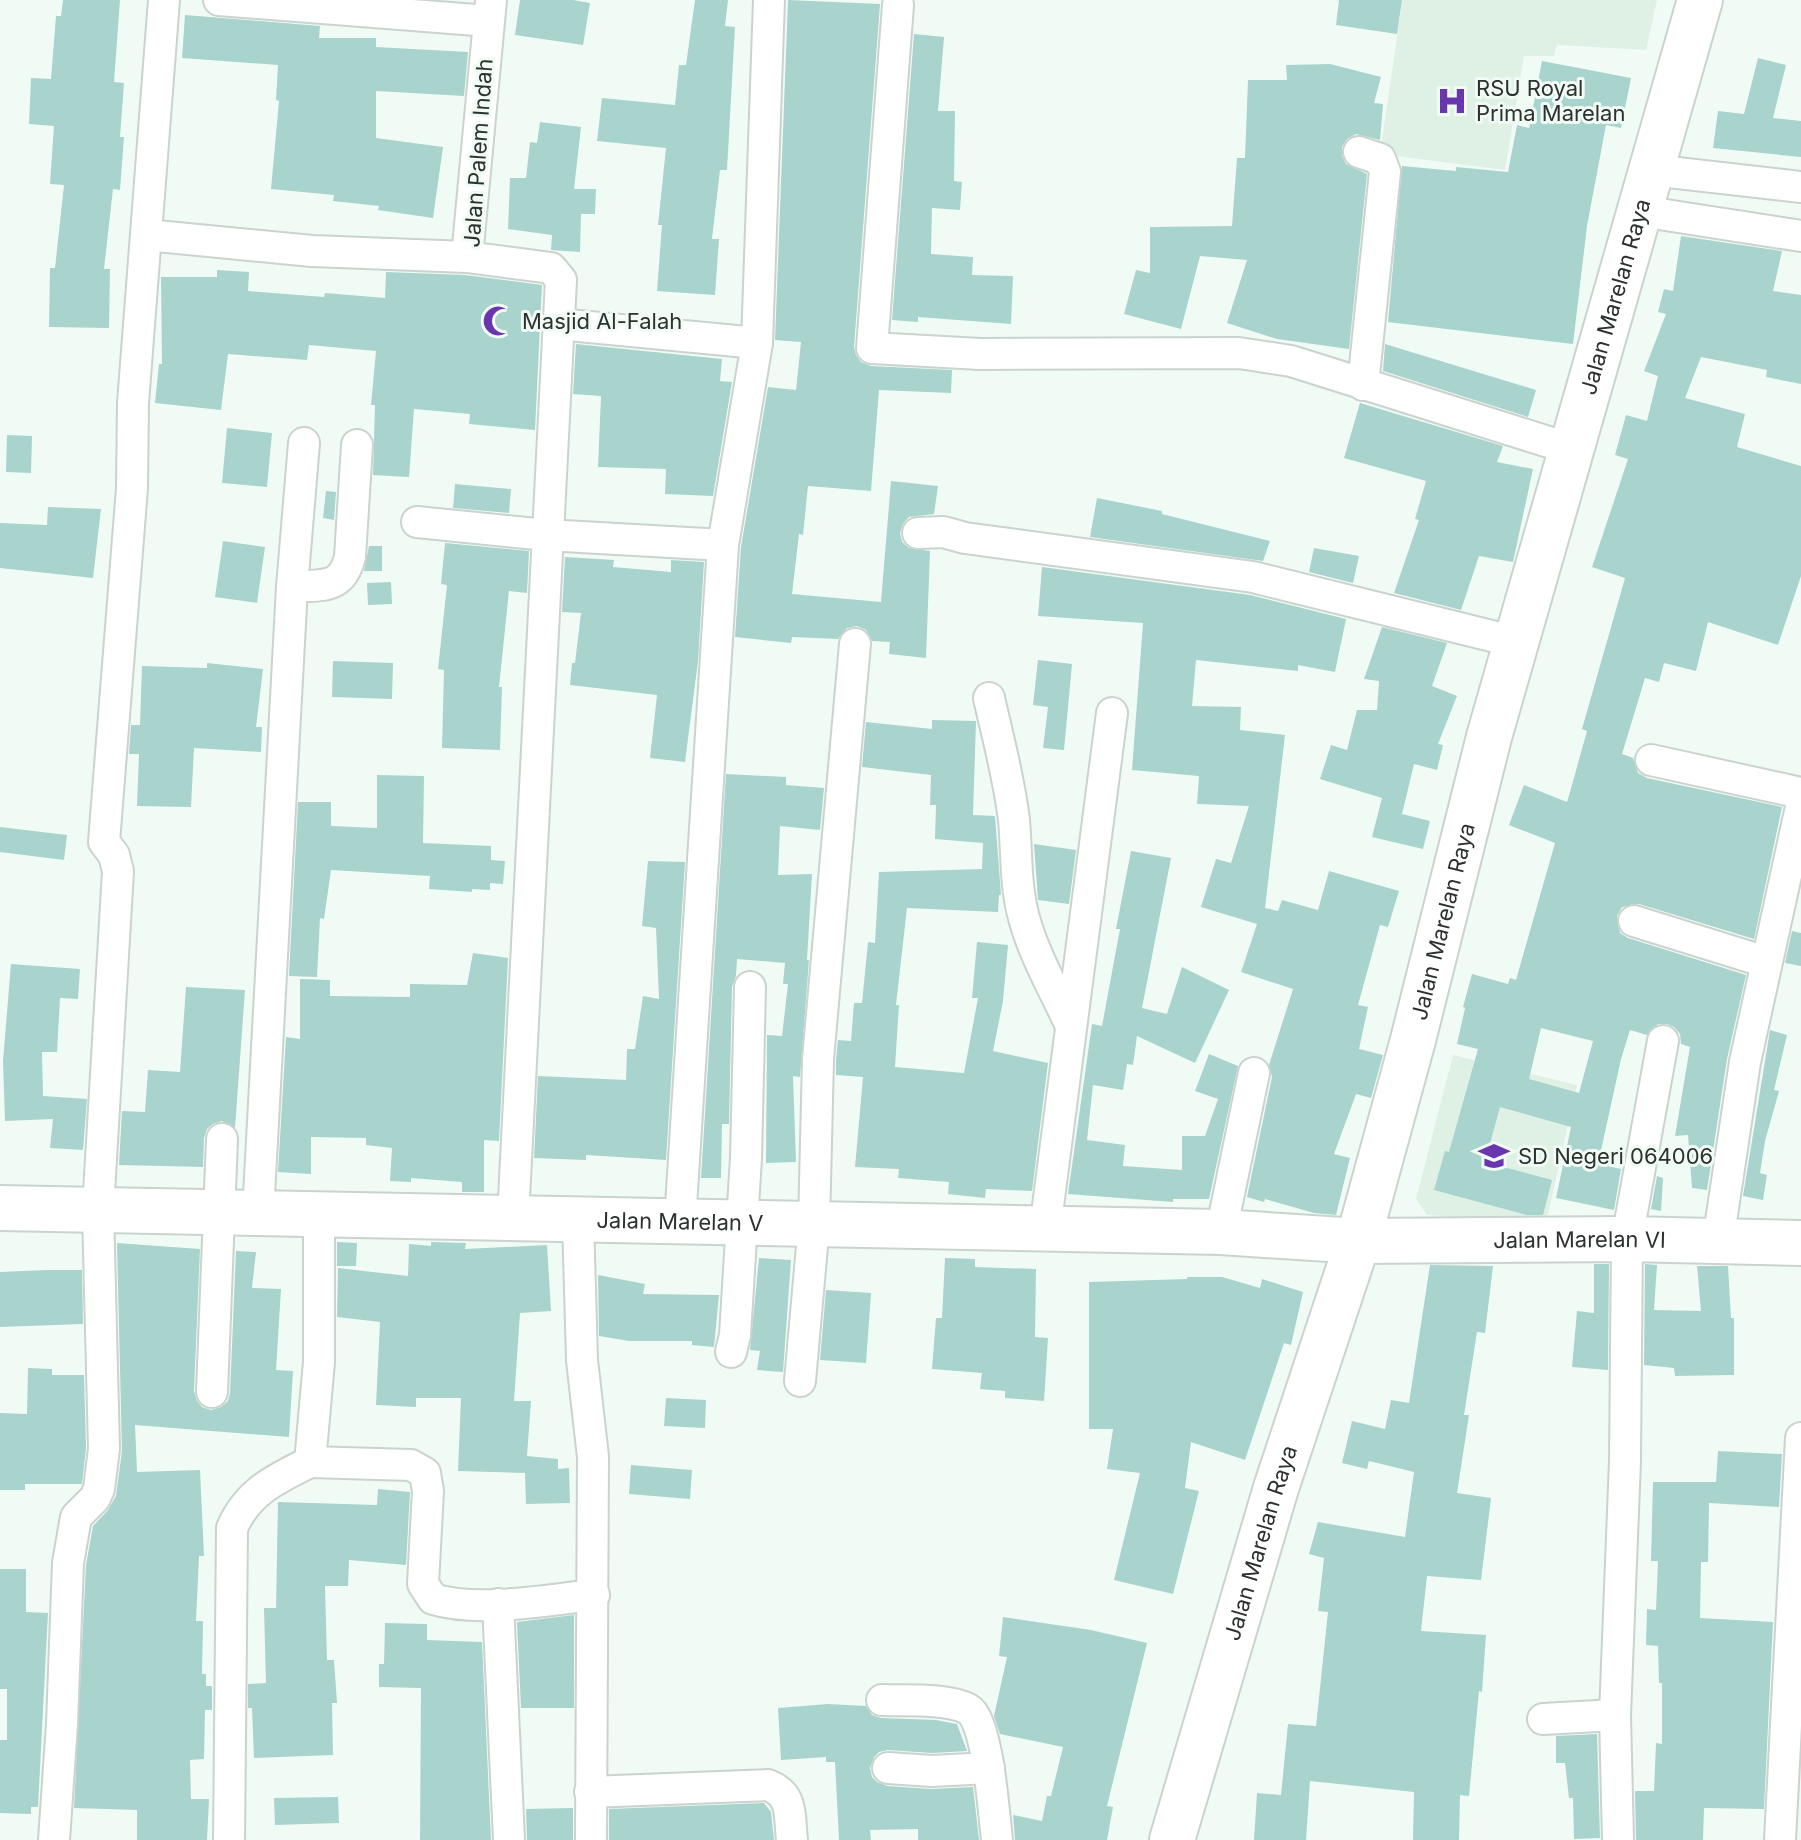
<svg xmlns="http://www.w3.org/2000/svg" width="1801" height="1840" viewBox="0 0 1801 1840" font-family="Inter,sans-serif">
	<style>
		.built { fill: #dff0e5 }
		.building { fill: #a8d4cd; fill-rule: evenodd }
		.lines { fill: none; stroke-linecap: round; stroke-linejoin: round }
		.street-casing { stroke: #cad3cd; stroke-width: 34 }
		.secondary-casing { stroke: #cad3cd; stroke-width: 48 }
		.primary-casing { stroke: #cad3cd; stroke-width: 48 }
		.street { stroke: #fff; stroke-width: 30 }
		.secondary { stroke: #fff; stroke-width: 44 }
		.primary { stroke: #fff; stroke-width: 44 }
		.labels { text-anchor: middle; stroke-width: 6; stroke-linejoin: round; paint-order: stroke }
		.poi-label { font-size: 22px; fill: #2d312f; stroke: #f1fbf5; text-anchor: start }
		.street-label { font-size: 22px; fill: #2d312f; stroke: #f1fbf5 }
	</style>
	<rect width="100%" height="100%" fill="#f1fbf5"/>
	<g class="built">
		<polygon points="1333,0 1657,0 1646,50 1557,45 1554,56 1524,56 1505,170 1380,154 1401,10"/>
		<polygon points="1453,1055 1577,1085 1546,1223 1427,1215 1416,1199"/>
	</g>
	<g class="building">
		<polygon points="63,0 120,0 114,82 124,83 120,137 124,137 120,190 113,189 104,269 110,269 109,328 49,327 50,268 55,268 64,185 50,184 54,126 29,124 31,78 51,79 56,16 61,16"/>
		<polygon points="520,0 573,0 590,3 583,45 515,35"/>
		<polygon points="695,0 728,0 725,26 735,27 727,170 720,170 712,239 719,239 715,295 657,291 662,225 658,225 666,148 597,141 602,98 675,105 679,65 686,65"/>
		<polygon points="788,0 880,4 854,347 856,355 861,362 871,366 952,370 951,393 879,390 871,491 808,486 803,535 799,534 792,594 881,602 891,481 938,486 934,514 909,517 903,524 900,533 902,542 909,548 930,551 926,658 889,654 890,642 872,641 866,630 857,626 847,628 838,639 792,637 791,643 735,637 741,547 768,387 796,390 801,342 775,340"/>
		<polygon points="1339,0 1402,0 1397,34 1336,25"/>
		<polygon points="185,15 320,26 319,38 376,38 376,47 468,52 464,96 376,91 376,138 443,147 433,218 378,210 379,206 333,201 334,195 271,189 279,101 276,100 278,65 182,58"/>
		<polygon points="914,34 944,37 938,111 955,111 954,181 962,182 960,210 932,208 931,254 973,257 972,275 1013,276 1011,324 918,317 918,322 892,320"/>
		<polygon points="1758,58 1786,65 1773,118 1801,121 1801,157 1713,148 1718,111 1744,114"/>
		<polygon points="1542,61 1631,78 1621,128 1606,125 1587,226 1573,344 1388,322 1402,166 1456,171 1456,167 1508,172 1517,125 1529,128"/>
		<polygon points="1330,64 1381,77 1374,103 1383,104 1380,140 1356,134 1347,139 1342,147 1342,156 1346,164 1367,174 1349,349 1277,339 1227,323 1247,260 1200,256 1181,329 1124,314 1136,270 1150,273 1150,227 1232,226 1237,158 1245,158 1248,80 1287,80 1286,65"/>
		<polygon points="540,122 581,127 574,189 596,189 595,214 581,214 580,252 551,250 552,235 508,229 510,178 526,178 530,142 537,143"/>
		<path d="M1681 236 1782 251 1773 291 1801 295V384L1766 377 1767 370 1701 357 1685 398 1745 414 1737 447 1801 466V576L1778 645 1708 622 1696 671 1664 663 1659 682 1645 678 1622 754 1633 758 1638 773 1647 778 1782 807 1754 939 1639 904 1622 907 1617 916 1620 933 1628 938 1746 975 1727 1059 1707 1190 1692 1188 1688 1135 1675 1136 1690 1047 1681 1044 1680 1034 1674 1027 1667 1024H1658L1647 1035 1630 1030 1621 1059 1598 1164 1621 1169 1614 1210 1556 1198 1571 1127 1500 1107 1485 1162 1552 1180 1543 1215H1527L1434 1190 1445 1151 1449 1152 1478 1049 1457 1044 1465 1008 1463 1007 1472 974 1508 984 1510 978 1516 980 1555 843 1509 825 1524 785 1567 802 1570 792 1587 731 1582 729 1625 578 1592 567 1628 459 1615 455 1626 415 1647 421 1658 376 1644 371 1666 314 1658 312 1664 289 1673 291ZM1541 1028 1593 1041 1579 1093 1529 1079Z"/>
		<polygon points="217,270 249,272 248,291 324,297 325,293 385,298 386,272 465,275 542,285 535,430 469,424 470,414 414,409 409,477 373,475 375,405 371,405 376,351 309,345 307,360 228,354 221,410 155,403 159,364 162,364 161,277 217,277"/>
		<polygon points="576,344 722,359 720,381 732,382 713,496 665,494 666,469 598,467 601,396 573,394"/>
		<polygon points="1385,344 1536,390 1528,417 1383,371"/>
		<polygon points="1360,403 1503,446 1497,462 1533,469 1513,562 1479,556 1461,610 1394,593 1419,520 1415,519 1426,481 1344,458"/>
		<polygon points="227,428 272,433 267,487 222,483"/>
		<polygon points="7,435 32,436 31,473 6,472"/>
		<polygon points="455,484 511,489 509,513 453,508"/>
		<polygon points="326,491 336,492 334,520 323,518"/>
		<polygon points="1097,498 1162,511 1162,514 1270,541 1263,561 1090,537"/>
		<polygon points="48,507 101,509 93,578 0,568 0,523 47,525"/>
		<polygon points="223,541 265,547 257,603 215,597"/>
		<polygon points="445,543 529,551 527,593 509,591 499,687 502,687 500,750 442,748 444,670 438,669 447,585 441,584"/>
		<polygon points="369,546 382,546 382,571 364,571"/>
		<polygon points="1314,548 1359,556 1353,583 1309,572"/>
		<polygon points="565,557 614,560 613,567 671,572 671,560 704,562 698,661 685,762 650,758 657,695 570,685 572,663 575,663 581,613 562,612"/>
		<polygon points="1042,567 1250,595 1346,619 1335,672 1298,665 1298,671 1196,660 1192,706 1241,707 1240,730 1285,735 1265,908 1278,911 1282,900 1318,910 1329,871 1399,891 1388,927 1380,925 1358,1005 1368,1007 1359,1049 1383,1055 1371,1098 1356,1094 1334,1154 1350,1158 1336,1215 1314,1213 1265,1199 1264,1202 1247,1197 1272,1077 1269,1065 1293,989 1241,972 1257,924 1201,907 1216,859 1231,863 1249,806 1197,804 1199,776 1132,770 1143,623 1038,616"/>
		<polygon points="391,582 392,604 368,605 367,583"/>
		<polygon points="1382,627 1447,643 1432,686 1457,696 1438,744 1443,745 1437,770 1414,764 1402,814 1430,821 1423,849 1372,837 1382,798 1320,779 1331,745 1347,750 1357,710 1377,710 1379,681 1364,679"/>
		<polygon points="1038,660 1072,664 1064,750 1043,748 1048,707 1033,705"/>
		<polygon points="333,661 393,663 392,699 332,697"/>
		<polygon points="207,663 263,669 256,727 262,727 261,752 194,748 191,807 137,806 139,754 129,754 131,725 140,725 142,666 207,668"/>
		<polygon points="932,720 976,721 973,815 995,816 1001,895 999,895 998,912 907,908 896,1005 899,1005 895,1067 964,1073 978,998 972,998 977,942 1008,945 1003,1001 993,1051 1048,1063 1032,1191 986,1189 985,1198 948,1194 949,1182 898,1178 899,1169 855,1167 863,1077 836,1075 836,1060 838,1040 851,1041 854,1003 862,1003 868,942 875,943 879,872 982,869 983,843 935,839 936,805 930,805 931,775 862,767 866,722 932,729"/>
		<polygon points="726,774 786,777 786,785 824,788 820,830 780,826 778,875 812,874 807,960 809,960 800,1077 793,1076 796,1162 766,1163 767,1035 782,1036 788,984 783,984 785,963 737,959 736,976 732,987 729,1124 722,1124 721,1178 701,1178"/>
		<polygon points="377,775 424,776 423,843 491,846 491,860 505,861 503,884 490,883 490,890 472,889 472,892 429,889 430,876 331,870 324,919 320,918 317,977 289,976 298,802 331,802 331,826 377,828"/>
		<polygon points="0,827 67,835 64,860 0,852"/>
		<polygon points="1034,844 1076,850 1069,904 1038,900"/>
		<polygon points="1131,851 1171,858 1142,1008 1167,1014 1182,967 1229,990 1195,1063 1137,1036 1133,1065 1127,1064 1123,1090 1093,1085 1087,1140 1125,1145 1123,1166 1182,1170 1182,1136 1205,1136 1218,1099 1195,1091 1209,1054 1238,1066 1209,1199 1173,1199 1173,1202 1068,1194 1092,1024 1102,1026 1120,929 1116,929"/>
		<polygon points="648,861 685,862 666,1160 586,1155 586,1160 534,1158 538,1076 626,1080 627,1049 635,1049 643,996 659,999 656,928 642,926"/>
		<polygon points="1792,931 1801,933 1801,966 1785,963"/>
		<polygon points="473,953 508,958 499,1141 484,1140 484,1192 462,1192 462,1182 411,1178 411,1182 390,1181 392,1148 366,1145 366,1138 311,1137 311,1174 278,1172 286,1037 300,1039 300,979 330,980 330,996 410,997 410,984 467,985"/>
		<polygon points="11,964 80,969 78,999 60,998 57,1052 42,1052 43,1096 87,1099 83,1150 50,1148 53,1119 5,1121 3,1061"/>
		<polygon points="186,987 245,990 235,1128 222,1121 213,1124 207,1129 204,1138 203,1167 119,1165 122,1111 145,1112 148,1070 180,1072"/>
		<polygon points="1770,1030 1787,1035 1774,1090 1779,1091 1765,1141 1760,1173 1767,1175 1763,1200 1743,1196"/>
		<polygon points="1657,1176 1663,1178 1661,1211 1651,1209"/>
		<polygon points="337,1242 357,1243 356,1266 337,1266"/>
		<polygon points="431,1242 466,1243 465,1249 547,1245 551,1311 520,1313 514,1401 531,1401 527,1456 558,1459 558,1469 569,1468 570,1503 526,1504 525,1473 458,1471 461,1398 416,1398 416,1407 376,1405 380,1322 337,1317 338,1268 408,1276 409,1244 431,1246"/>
		<polygon points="117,1243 200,1249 194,1391 197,1401 202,1407 211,1410 221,1407 228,1401 230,1393 236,1251 256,1252 252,1288 281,1289 276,1370 293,1371 289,1437 135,1425 137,1472 200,1470 204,1556 199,1556 196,1621 203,1621 202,1674 206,1674 206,1686 212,1686 212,1710 205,1710 204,1759 190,1760 191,1799 209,1799 207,1840 137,1840 137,1810 74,1808 86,1565 93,1526 108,1510 116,1496 122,1451"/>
		<polygon points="759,1258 791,1260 783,1372 757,1370 760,1351 750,1350"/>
		<polygon points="945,1258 975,1259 975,1267 1036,1269 1035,1337 1048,1338 1044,1401 1005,1398 1005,1391 980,1389 982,1373 932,1369 936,1318 942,1318"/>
		<polygon points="1594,1264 1609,1264 1608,1370 1572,1367 1577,1311 1594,1313"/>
		<polygon points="1645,1264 1657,1265 1654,1310 1701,1311 1697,1266 1728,1266 1731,1318 1734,1318 1734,1375 1675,1376 1674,1368 1644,1365"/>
		<polygon points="1430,1265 1493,1266 1485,1333 1477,1332 1464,1415 1469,1415 1457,1493 1491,1498 1481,1580 1427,1576 1421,1631 1486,1635 1482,1692 1479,1691 1469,1796 1460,1795 1459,1840 1413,1840 1414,1792 1310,1781 1306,1840 1254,1840 1257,1793 1281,1795 1288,1724 1316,1726 1328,1612 1318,1611 1324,1558 1309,1554 1318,1522 1405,1537 1414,1472 1369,1461 1367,1469 1342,1463 1352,1421 1385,1429 1391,1400 1409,1403"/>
		<polygon points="47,1270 82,1270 83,1324 0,1327 0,1272"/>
		<polygon points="598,1275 645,1284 643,1294 719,1295 714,1347 692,1345 692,1341 629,1341 599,1336"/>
		<polygon points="1187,1277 1222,1277 1260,1288 1262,1279 1303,1292 1291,1345 1284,1343 1245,1460 1191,1442 1185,1488 1199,1491 1173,1594 1114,1580 1140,1473 1107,1469 1113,1429 1089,1429 1089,1282 1187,1279"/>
		<polygon points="826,1290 871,1293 866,1363 820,1360"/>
		<polygon points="28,1368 52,1369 52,1375 84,1375 86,1448 82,1484 25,1484 25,1490 0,1490 0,1413 27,1414"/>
		<polygon points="666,1398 706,1400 705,1428 664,1426"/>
		<polygon points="1718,1451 1782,1454 1779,1507 1709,1503 1708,1562 1701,1562 1700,1618 1773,1622 1764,1809 1704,1808 1703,1840 1636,1840 1635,1791 1654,1791 1656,1743 1662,1744 1662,1683 1659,1683 1658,1646 1646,1645 1647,1609 1656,1610 1658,1561 1651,1561 1653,1482 1716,1482"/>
		<polygon points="631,1465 692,1470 690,1499 629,1494"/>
		<polygon points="378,1489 410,1492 406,1565 349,1560 348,1586 325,1586 327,1660 334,1660 337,1703 332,1703 333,1755 254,1758 252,1708 248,1708 248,1684 266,1683 264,1608 276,1608 278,1502 377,1505"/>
		<polygon points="0,1569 26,1569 26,1612 48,1613 38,1807 31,1807 31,1814 0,1813 0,1740 7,1740 7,1689 0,1689"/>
		<polygon points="574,1615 574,1708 521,1708 517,1622"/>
		<polygon points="1003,1617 1091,1630 1147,1643 1107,1806 1113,1807 1107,1840 1015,1840 1013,1815 1042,1821 1047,1796 1051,1796 1063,1747 1000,1734 994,1716 1007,1657 999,1656"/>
		<polygon points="385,1623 427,1624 427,1640 482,1642 491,1840 420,1840 421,1688 379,1687 379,1664 384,1664"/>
		<polygon points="828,1704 866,1706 872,1715 881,1718 936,1720 957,1724 967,1751 932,1753 888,1750 879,1752 874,1757 870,1768 872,1777 877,1782 887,1786 931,1789 973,1787 979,1840 918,1840 918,1829 870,1830 871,1840 839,1840 835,1762 826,1762 826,1757 781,1760 778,1708"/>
		<polygon points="1597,1734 1600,1838 1574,1839 1573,1798 1569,1798 1565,1763 1556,1763 1556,1736"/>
		<polygon points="338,1797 339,1823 275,1825 274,1798"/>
		<polygon points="764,1803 771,1812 774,1840 609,1840 609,1809"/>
		<polygon points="573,1808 573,1840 527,1840 526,1809"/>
	</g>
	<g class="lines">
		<g class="street-casing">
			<g id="street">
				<polyline points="219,0 489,21"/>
				<polyline points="491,0 467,257 551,268 561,280 513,1218"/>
				<polyline points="898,5 872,348 980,354 1239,353 1291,361 1571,449"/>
				<polyline points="1359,152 1380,159 1385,172 1363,385"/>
				<polyline points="1651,170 1801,187"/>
				<polyline points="1640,211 1801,236"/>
				<polyline points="146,235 312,251 467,257"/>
				<polyline points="558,324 757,343"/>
				<polyline points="417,522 546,535 723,545"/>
				<polyline points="918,533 943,532 965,538 1253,577 1516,642"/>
				<path d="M292 587C322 584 341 591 350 557L357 445"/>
				<path d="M989 698C998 738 1009 778 1014 820 1017 853 1015 886 1024 918 1034 955 1055 991 1071 1026"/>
				<polyline points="1651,760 1801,793"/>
				<polyline points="1634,921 1766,962"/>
				<polyline points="258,1214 292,587 304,443"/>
				<polyline points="578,1220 582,1360 593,1457 591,1840"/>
				<polyline points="680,1222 723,545 757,343 769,0"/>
				<polyline points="1045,1229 1112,713"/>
				<polyline points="1221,1232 1254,1073"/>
				<polyline points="1718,1241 1745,1062 1801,807"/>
				<polyline points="731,1352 735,1335 746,1158 750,987"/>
				<polyline points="800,1381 814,1224 818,1059 855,644"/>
				<polyline points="212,1392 222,1139"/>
				<path d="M310 1462 411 1465 425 1473 428 1491 423 1584 433 1599C479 1613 545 1600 594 1595"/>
				<polyline points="498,1604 509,1840"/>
				<path d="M882 1700C905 1701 948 1698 968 1709 988 1720 994 1816 997 1840"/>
				<polyline points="1543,1719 1615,1715"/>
				<polyline points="888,1768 932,1771 989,1768"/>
				<path d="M590 1792 768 1785C794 1795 789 1816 792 1840"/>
				<polyline points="54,1840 62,1724 68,1563 76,1517 95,1498 99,1489 104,1449 98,1210 118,871 114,855 104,842 132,488 133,403 164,0"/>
				<path d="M229 1840 232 1528C248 1491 276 1479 310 1462L319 1362V1215"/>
				<polyline points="1618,1840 1615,1715 1625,1461 1627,1239 1663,1041"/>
				<polyline points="1780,1840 1801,1438"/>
			</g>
		</g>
		<g class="secondary-casing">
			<g id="secondary">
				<path id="s1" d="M0 1208 1221 1232 1358 1241 1627 1239 1801 1243"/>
			</g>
		</g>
		<g class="primary-casing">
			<g id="primary">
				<path id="s2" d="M1172 1840 1276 1488 1358 1241 1413 1040 1489 737 1700 0"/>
			</g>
		</g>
		<use href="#street" class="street"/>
		<use href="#secondary" class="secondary"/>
		<use href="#primary" class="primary"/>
	</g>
	<defs>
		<g id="hospital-bare" transform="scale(2.4)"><path d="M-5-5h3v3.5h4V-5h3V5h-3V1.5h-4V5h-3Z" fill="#6a36ad" stroke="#f1fbf5" stroke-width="2.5" paint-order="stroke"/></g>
		<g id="mosque-bare" transform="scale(2.4)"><path d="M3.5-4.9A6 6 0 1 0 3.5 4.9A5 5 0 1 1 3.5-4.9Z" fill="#6a36ad" stroke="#f1fbf5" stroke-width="2.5" paint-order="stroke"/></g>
		<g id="school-bare" transform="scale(2.4)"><path d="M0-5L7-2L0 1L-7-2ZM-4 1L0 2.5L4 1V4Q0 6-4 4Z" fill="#6a36ad" stroke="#f1fbf5" stroke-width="2.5" paint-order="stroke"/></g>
	</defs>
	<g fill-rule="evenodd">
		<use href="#hospital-bare" x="1452" y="101"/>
		<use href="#mosque-bare" x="498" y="321"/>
		<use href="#school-bare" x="1494" y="1156"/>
	</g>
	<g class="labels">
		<g class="poi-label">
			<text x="1476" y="96">RSU Royal<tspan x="1476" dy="25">Prima Marelan</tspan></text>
			<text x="522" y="329">Masjid Al-Falah</text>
			<text x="1518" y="1164">SD Negeri 064006</text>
		</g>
		<g class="street-label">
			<text transform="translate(478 153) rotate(-86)" y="8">Jalan Palem Indah</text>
			<text dy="8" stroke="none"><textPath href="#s2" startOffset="1606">Jalan Marelan Raya</textPath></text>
			<text dy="8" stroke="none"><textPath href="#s2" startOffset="958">Jalan Marelan Raya</textPath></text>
			<text dy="8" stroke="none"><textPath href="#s1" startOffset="680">Jalan Marelan V</textPath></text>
			<text dy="8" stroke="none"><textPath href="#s1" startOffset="1580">Jalan Marelan VI</textPath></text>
			<text dy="8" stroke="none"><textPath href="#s2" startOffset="310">Jalan Marelan Raya</textPath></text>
		</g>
	</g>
</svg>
